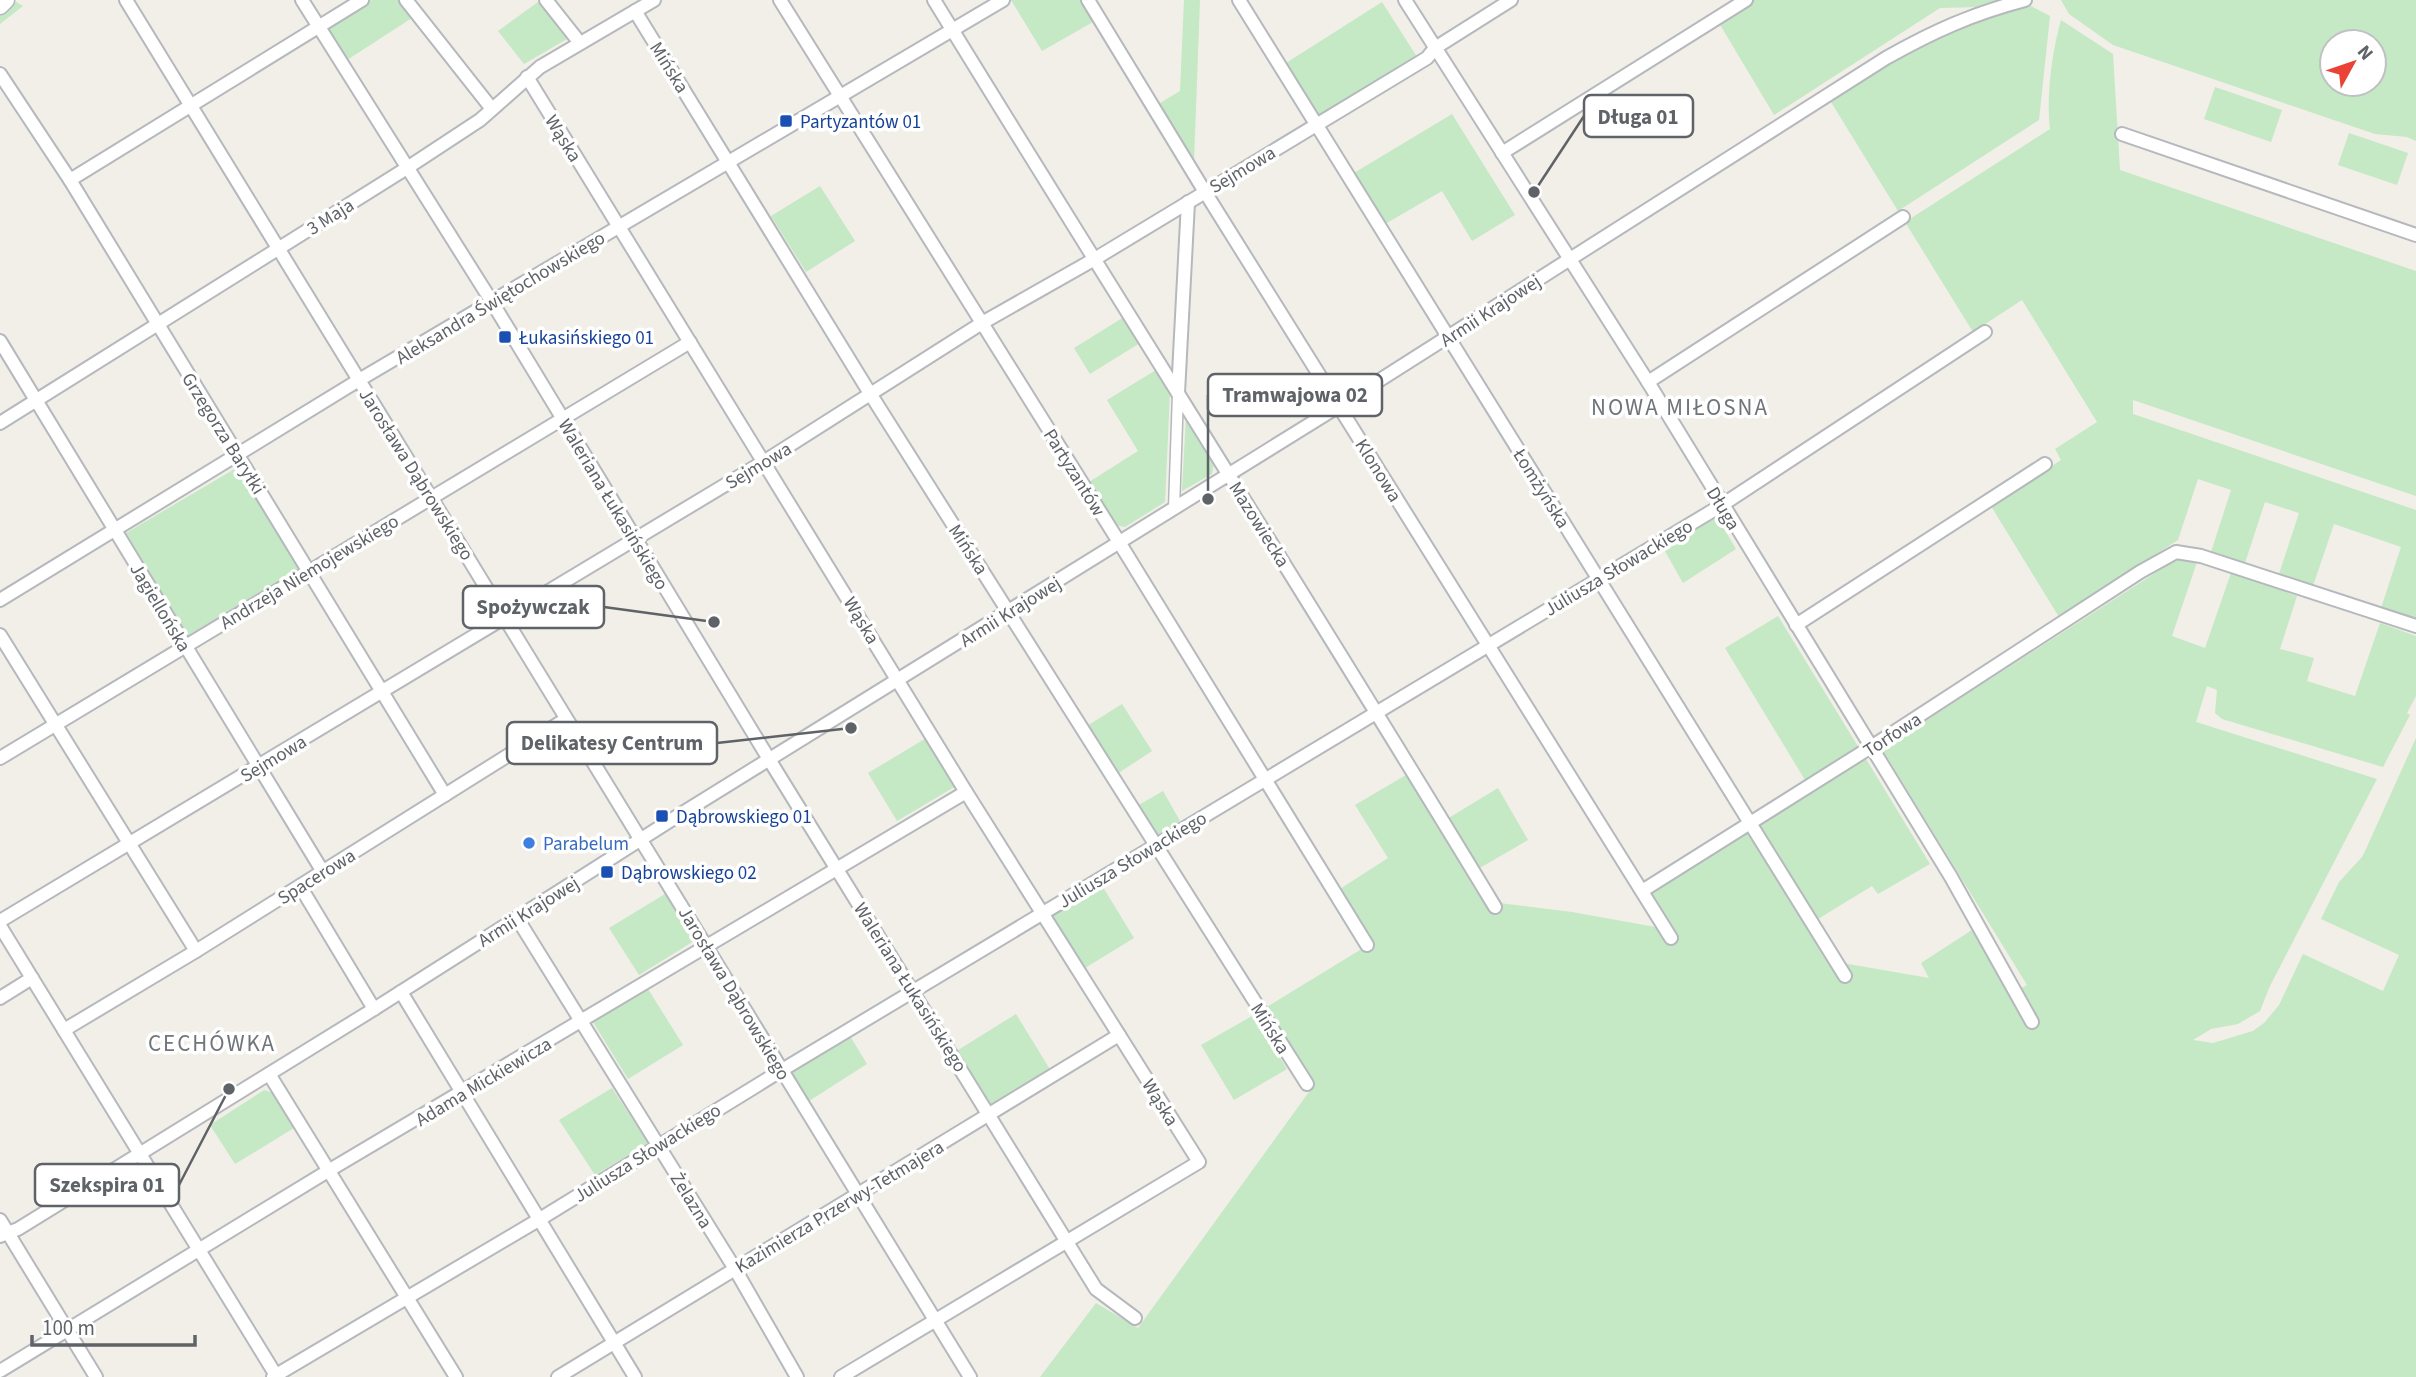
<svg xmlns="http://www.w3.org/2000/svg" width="2416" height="1377" viewBox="0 0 2416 1377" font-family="'Source Sans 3',sans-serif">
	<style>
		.green { fill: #c5e8c5; fill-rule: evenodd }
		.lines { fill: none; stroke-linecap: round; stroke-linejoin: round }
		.pedestrian-casing { stroke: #b5b8bc; stroke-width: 13 }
		.minor-casing { stroke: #b5b8bc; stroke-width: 16 }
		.tertiary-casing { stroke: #b5b8bc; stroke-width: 19 }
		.pedestrian { stroke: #fff; stroke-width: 10 }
		.minor { stroke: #fff; stroke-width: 12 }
		.tertiary { stroke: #fff; stroke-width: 16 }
		.transit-dot { fill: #1a4fb4; stroke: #fff; stroke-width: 2.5 }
		.shop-dot { fill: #3f7fe0; stroke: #fff; stroke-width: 2.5 }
		.labels { text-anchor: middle; stroke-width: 7; stroke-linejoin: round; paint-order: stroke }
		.street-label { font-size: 19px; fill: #5f6368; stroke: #fff }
		.transit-label { font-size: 19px; fill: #164399; stroke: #fff; text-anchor: start }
		.shop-label { font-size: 19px; fill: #366cbe; stroke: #fff; text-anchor: start }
		.quarter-label { font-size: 23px; letter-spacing: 2px; fill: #70757a; stroke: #fff }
		.leader { fill: none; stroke: #5f6368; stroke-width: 2.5 }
		.callout-dot { fill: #5f6368; stroke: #fff; stroke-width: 2.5 }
		.callout { fill: #fff; stroke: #5f6368; stroke-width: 2.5 }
		.callout-label { font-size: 21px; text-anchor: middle; font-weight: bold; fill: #5f6368 }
	</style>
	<rect width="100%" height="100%" fill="#f1efe8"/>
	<g class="green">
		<polygon points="13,0 23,6 0,24 0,13"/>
		<polygon points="371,0 398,0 412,18 347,60 328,30 329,27"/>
		<polygon points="1011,0 1080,0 1093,22 1042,51"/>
		<polygon points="1184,0 1200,0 1194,162 1160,103 1180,91"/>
		<polygon points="1754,0 1998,0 1978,7 1940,8 1774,115 1719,23"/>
		<path d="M2061 0H2416V141L2407 137 2375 134 2113 45 2069 14ZM2332 42H2374V84H2332Z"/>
		<polygon points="538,2 567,39 524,64 498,31"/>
		<polygon points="1382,2 1417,57 1318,116 1286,63"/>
		<polygon points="2031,6 2050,16 2039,120 1898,211 1831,102 1926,40 2016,7"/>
		<path d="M2061 20 2113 54 2120 170 2416 271V496L2133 400V414L2416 510V620L2381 608 2401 547 2334 524 2313 586 2279 574 2299 513 2265 502 2245 563 2211 552 2231 490 2198 479 2178 540 2059 617 1991 506 2061 460 2055 449 2097 422 2022 300 1973 332 1905 222 2050 129C2046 97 2052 51 2061 20Z"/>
		<polygon points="2215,87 2282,110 2271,142 2204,119"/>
		<polygon points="1452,114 1515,215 1472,241 1442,191 1385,224 1354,173"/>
		<polygon points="2349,133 2408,153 2397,185 2338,165"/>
		<polygon points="820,186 855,241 806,272 771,216"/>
		<polygon points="1124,317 1140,343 1090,374 1074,348"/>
		<polygon points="1156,370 1170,392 1165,502 1125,527 1114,525 1089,482 1138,451 1107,400"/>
		<polygon points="1186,416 1214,463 1212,474 1182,491"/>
		<polygon points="238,467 299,569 188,635 126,533"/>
		<polygon points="1715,514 1736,549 1683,583 1662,546"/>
		<polygon points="2180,557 2197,562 2172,636 2205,648 2231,573 2297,596 2280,649 2314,658 2307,681 2355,696 2380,623 2416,636 2416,696 2407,713 2410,715 2383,767 2222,719 2215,713 2217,690 2207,686 2196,722 2377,779 2270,986 2260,1011 2238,1024 2211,1029 2193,1040 2213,1043 2253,1031 2264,1023 2279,1005 2303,954 2383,991 2399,955 2321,919 2339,882 2362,857 2366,849 2416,738 2416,1377 1040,1377 1096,1303 1138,1328 1314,1085 1265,1008 1373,942 1340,889 1388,858 1355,805 1406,775 1481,899 1499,903 1572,912 1672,930 1649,892 1749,832 1831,961 1929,978 1921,963 1972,930 2011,994 2027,985 1882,749"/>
		<polygon points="1778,616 1859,748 1805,780 1725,648"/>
		<polygon points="1122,704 1152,751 1117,774 1087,726"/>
		<polygon points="928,737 956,786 897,821 868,773"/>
		<polygon points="1866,759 1930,864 1878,894 1872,886 1818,919 1759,824"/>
		<polygon points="1498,788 1528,840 1478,869 1447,819"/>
		<polygon points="1163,791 1180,821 1156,836 1137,806"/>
		<polygon points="1101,884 1134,938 1085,968 1051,914"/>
		<polygon points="665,894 694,941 639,975 609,928"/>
		<polygon points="648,989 683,1045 628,1079 593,1022"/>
		<polygon points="1016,1014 1051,1071 991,1105 958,1050"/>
		<polygon points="1254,1015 1287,1069 1234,1100 1201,1045"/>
		<polygon points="850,1036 867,1064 809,1101 791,1072"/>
		<polygon points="612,1088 648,1143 595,1175 559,1120"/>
		<polygon points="264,1090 273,1093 294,1128 235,1164 210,1125"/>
	</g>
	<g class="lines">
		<g class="pedestrian-casing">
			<polyline id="pedestrian" points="1174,508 1178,394"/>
		</g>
		<g class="minor-casing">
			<g id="minor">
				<polyline points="126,0 970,1377"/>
				<polyline points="302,0 492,302 775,769 1096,1289 1135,1318"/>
				<polyline points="406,0 492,109"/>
				<polyline points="546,0 580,43"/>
				<polyline points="780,0 1119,542 1367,945"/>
				<path d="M934 0C1120 303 1311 603 1495 907"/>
				<polyline points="1088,0 1205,192 1671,938"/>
				<polyline points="1239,0 1845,976"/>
				<polyline points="1405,0 1648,382 1951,877 2032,1022"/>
				<polyline points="635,11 871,395 1307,1084"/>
				<polyline points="0,74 70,180 445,795"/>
				<polyline points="527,77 966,792 1199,1162 841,1377"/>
				<polyline points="2122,134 2416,235"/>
				<polyline points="1502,153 1746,0"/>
				<polyline points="70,180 362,0"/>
				<polyline points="0,341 323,872"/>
				<polyline points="1648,382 1903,217"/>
				<polyline points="1178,393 1188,202"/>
				<polyline points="0,423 407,168 480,120 540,67 654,0"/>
				<polyline points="0,600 359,380 1003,0"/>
				<polyline points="1796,625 2045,464"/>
				<polyline points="0,635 196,951"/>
				<polyline points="0,758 690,342"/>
				<polyline points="300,886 374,1009"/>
				<polyline points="1642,891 1871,747 2140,572 2176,552 2201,556 2416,626"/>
				<polyline points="517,918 735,1269 797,1377"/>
				<polyline points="0,921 765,461 982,323 1093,260 1427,58 1435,48 1511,0"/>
				<polyline points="0,926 277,1377"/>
				<polyline points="401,992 635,1377"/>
				<polyline points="0,998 32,978"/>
				<polyline points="64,1030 196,951 566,719"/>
				<polyline points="269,1074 456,1377"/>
				<polyline points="0,1220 96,1377"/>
				<path d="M0 1236 18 1229 374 1009 668 822 1339 406 1886 58C1934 31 1972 14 2025 0"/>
				<polyline points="0,1371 328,1171 966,792"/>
				<polyline points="273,1377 540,1219 782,1070 1722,505 1985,332"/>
				<polyline points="558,1377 1119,1035"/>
			</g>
		</g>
		<g class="tertiary-casing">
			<polyline id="tertiary" points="0,6 6,0"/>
		</g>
		<use href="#pedestrian" class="pedestrian"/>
		<use href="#minor" class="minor"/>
		<use href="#tertiary" class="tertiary"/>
	</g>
	<g class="transit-dot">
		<rect x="779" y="114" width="14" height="14" rx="3.5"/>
		<rect x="498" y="330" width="14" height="14" rx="3.5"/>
		<rect x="655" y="809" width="14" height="14" rx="3.5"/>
		<rect x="600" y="865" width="14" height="14" rx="3.5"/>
	</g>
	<circle class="shop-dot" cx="529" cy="843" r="7"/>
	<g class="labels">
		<g class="street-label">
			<text transform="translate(670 67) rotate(58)" y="7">Mińska</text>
			<text transform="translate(564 138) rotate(58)" y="7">Wąska</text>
			<text transform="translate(1242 169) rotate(-31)" y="7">Sejmowa</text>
			<text transform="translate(330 216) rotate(-32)" y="7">3 Maja</text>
			<text transform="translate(500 297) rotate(-31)" y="7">Aleksandra Świętochowskiego</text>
			<text transform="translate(1490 310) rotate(-33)" y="7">Armii Krajowej</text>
			<text transform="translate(224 433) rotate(58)" y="7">Grzegorza Baryłki</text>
			<text transform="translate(758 465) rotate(-31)" y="7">Sejmowa</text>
			<text transform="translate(1379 470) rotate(58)" y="7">Klonowa</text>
			<text transform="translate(1075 472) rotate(58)" y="7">Partyzantów</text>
			<text transform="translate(417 474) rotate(58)" y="7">Jarosława Dąbrowskiego</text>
			<text transform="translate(1542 488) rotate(58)" y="7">Łomżyńska</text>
			<text transform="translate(614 504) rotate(59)" y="7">Waleriana Łukasińskiego</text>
			<text transform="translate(1724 508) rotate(59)" y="7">Długa</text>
			<text transform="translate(1260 524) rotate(58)" y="7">Mazowiecka</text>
			<text transform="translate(969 549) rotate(57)" y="7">Mińska</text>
			<text transform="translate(1618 567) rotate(-31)" y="7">Juliusza Słowackiego</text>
			<text transform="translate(309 571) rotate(-31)" y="7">Andrzeja Niemojewskiego</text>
			<text transform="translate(161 607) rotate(59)" y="7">Jagiellońska</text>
			<text transform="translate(1010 611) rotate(-32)" y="7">Armii Krajowej</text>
			<text transform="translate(862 620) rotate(59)" y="7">Wąska</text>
			<text transform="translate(1892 734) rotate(-33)" y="7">Torfowa</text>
			<text transform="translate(273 758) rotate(-31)" y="7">Sejmowa</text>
			<text transform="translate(1132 859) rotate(-31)" y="7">Juliusza Słowackiego</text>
			<text transform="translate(316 876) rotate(-32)" y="7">Spacerowa</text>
			<text transform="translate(528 911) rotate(-32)" y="7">Armii Krajowej</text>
			<text transform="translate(911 987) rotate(58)" y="7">Waleriana Łukasińskiego</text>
			<text transform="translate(735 993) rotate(59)" y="7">Jarosława Dąbrowskiego</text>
			<text transform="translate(1271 1028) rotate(58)" y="7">Mińska</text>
			<text transform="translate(483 1081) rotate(-31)" y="7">Adama Mickiewicza</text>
			<text transform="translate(1161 1102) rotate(58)" y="7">Wąska</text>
			<text transform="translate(647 1152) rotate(-32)" y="7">Juliusza Słowackiego</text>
			<text transform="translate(692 1200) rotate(58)" y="7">Żelazna</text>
			<text transform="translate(839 1206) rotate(-31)" y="7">Kazimierza Przerwy-Tetmajera</text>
		</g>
		<g class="transit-label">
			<text x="800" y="128">Partyzantów 01</text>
			<text x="519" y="344">Łukasińskiego 01</text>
			<text x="676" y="823">Dąbrowskiego 01</text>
			<text x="621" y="879">Dąbrowskiego 02</text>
		</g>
		<g class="shop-label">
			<text x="543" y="850">Parabelum</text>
		</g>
		<g class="quarter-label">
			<text x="1680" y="415">NOWA MIŁOSNA</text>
			<text x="212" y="1051">CECHÓWKA</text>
		</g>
	</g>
	<path class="leader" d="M1534 192L1584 116M1208 499L1208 395M714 622L604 607M851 728L717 743M229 1089L179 1185"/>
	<g class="callout-dot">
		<circle cx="1534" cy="192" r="7"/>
		<circle cx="1208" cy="499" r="7"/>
		<circle cx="714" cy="622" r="7"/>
		<circle cx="851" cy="728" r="7"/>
		<circle cx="229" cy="1089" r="7"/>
	</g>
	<g class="callout">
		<rect x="1584" y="95" width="109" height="42" rx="7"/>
		<rect x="1208" y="374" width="174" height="42" rx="7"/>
		<rect x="463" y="586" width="141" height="42" rx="7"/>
		<rect x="507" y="722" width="210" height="42" rx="7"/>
		<rect x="35" y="1164" width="144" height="42" rx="7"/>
	</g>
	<g class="callout-label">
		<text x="1638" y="124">Długa 01</text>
		<text x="1295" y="402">Tramwajowa 02</text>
		<text x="533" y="614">Spożywczak</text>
		<text x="612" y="750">Delikatesy Centrum</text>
		<text x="107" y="1192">Szekspira 01</text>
	</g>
	<g transform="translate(2353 63) rotate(50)"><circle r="33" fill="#ffffff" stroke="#bfc1c3" stroke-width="2"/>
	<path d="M0-5L12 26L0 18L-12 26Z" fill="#ea4335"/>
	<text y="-10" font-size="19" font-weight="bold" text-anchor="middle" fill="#5f6368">N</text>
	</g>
	<path d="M32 1335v10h163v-10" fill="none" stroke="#5f6368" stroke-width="3.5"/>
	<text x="42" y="1335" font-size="21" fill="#5f6368" stroke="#ffffff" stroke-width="5" paint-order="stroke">100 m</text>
</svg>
